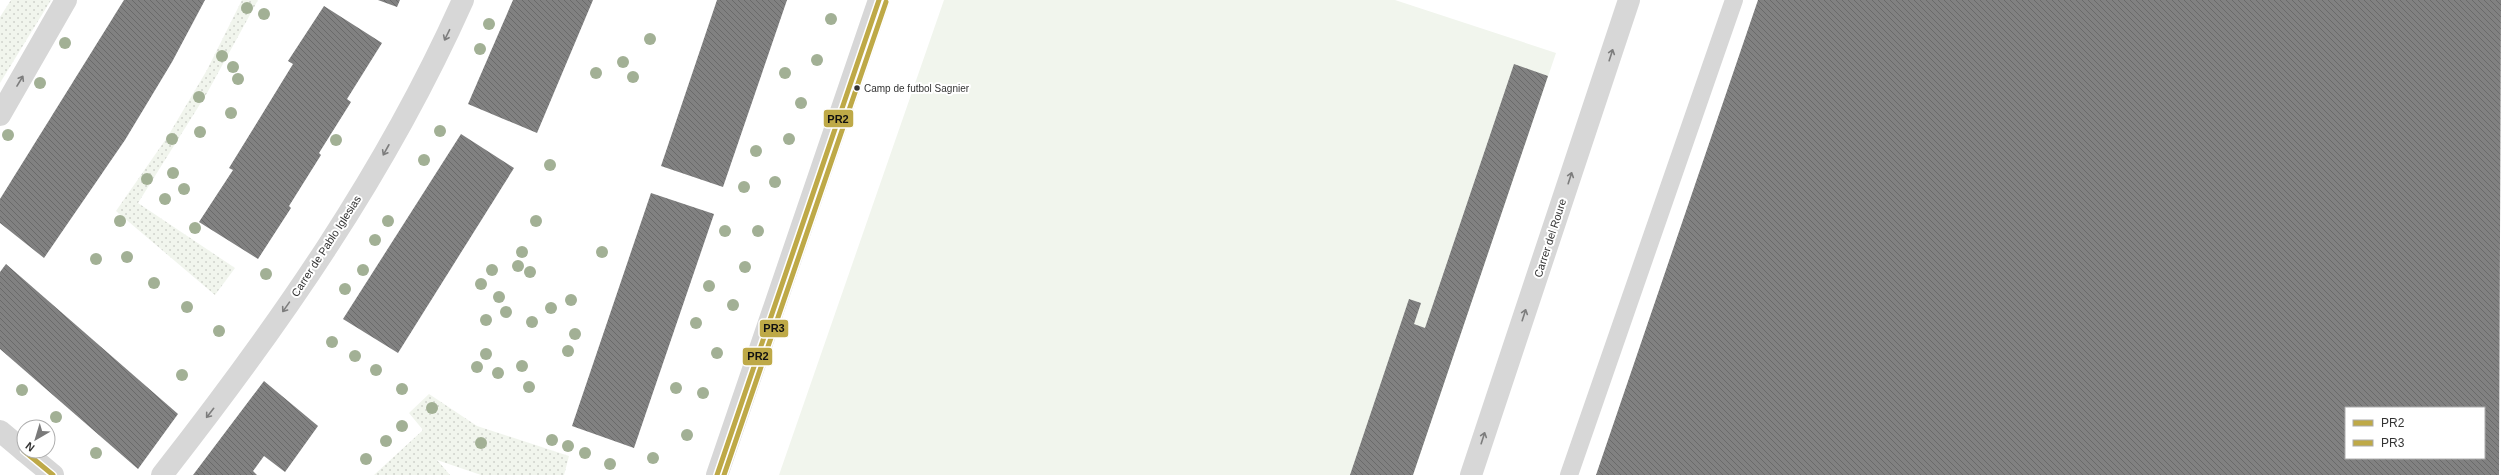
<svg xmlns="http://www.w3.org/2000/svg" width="2501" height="475" viewBox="0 0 2501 475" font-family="Arial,sans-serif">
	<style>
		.grass { fill: url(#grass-dots) }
		.park { fill: #f1f5ed }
		.building { fill: url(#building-back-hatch); fill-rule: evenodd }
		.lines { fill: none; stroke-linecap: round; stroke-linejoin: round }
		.service { stroke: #d7d7d7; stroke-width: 18 }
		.minor { stroke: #d7d7d7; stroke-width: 22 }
		.bus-1-casing { stroke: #fff; stroke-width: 8 }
		.bus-2-casing { stroke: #fff; stroke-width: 8 }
		.bus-1 { stroke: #bea947; stroke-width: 5 }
		.bus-2 { stroke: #bea947; stroke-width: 5 }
		.tree { fill: #a2b095 }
		.oneway { stroke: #7d7d7d }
		.bus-dot { fill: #333; stroke: #fff; stroke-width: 1.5 }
		.labels { text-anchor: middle; stroke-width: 4; stroke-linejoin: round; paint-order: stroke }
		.bus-label { font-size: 10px; fill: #333; stroke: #fff; text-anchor: start }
		.street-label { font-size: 11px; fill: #333; stroke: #fff }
		.line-badge { stroke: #fff; stroke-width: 1.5 }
		.pale-badge-label { font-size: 11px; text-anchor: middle; font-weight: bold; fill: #111 }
	</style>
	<defs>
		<pattern id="grass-dots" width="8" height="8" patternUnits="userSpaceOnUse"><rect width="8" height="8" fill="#f1f5ed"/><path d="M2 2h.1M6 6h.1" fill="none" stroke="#cfd2cc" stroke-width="1.8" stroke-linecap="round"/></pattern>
		<pattern id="building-back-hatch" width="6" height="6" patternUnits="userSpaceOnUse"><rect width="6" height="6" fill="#818181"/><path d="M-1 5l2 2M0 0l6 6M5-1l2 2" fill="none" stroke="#6a6a6a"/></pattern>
	</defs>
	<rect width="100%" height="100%" fill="#fff"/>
	<g class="grass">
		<polygon points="11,0 51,0 0,83 0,17"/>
		<polygon points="242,0 258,0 207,93 138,203 235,268 215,295 116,211 168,136 207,70"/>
		<polygon points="429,394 477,426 569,456 564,475 481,475 437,460 450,475 374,475 423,430 409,413"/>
	</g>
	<polygon class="park" points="944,0 1395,0 1556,53 1413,475 779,475"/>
	<g class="building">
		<polygon points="124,0 205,0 172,62 125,140 44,258 0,223 0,199"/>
		<polygon points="378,0 400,0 397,7"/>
		<polygon points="513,0 593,0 537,133 468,104"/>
		<polygon points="717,0 787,0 723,187 661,166"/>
		<path d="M1758 0H2501L2499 475H1596ZM2346 408H2484V458H2346Z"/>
		<polygon points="324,6 382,43 347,99 351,102 319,153 321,155 289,206 291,208 258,259 199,222 233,170 229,168 293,64 288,61"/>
		<polygon points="1514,64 1548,76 1413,475 1350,475 1409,299 1421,303 1414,324 1425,328"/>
		<polygon points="461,134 514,168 398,353 343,319"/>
		<polygon points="651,193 714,214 634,448 572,426"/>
		<polygon points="6,264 178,414 138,469 0,349 0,272"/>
		<polygon points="264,381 318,426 285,472 264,456 253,471 257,475 193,475"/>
	</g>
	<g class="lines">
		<polyline class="service" points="1569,475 1734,0"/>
		<g class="minor">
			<polyline points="0,115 66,0"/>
			<polyline points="0,431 24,451"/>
			<polyline points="24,451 53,475"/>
			<path d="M162 475C278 327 386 173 463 0"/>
			<polyline points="717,475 879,0"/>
			<polyline points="1471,475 1629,0"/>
		</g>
		<g class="bus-1-casing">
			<g id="bus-1">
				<polyline points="24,451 53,475"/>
				<polyline points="717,475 879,0"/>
			</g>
		</g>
		<g class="bus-2-casing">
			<polyline id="bus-2" points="724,475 886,2"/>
		</g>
		<use href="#bus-1" class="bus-1"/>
		<use href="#bus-2" class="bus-2"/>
	</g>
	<g class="tree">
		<circle cx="247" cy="8" r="6"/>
		<circle cx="264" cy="14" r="6"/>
		<circle cx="831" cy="19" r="6"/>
		<circle cx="489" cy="24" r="6"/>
		<circle cx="650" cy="39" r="6"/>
		<circle cx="65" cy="43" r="6"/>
		<circle cx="480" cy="49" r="6"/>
		<circle cx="222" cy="56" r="6"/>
		<circle cx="817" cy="60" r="6"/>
		<circle cx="623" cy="62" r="6"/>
		<circle cx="233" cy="67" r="6"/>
		<circle cx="596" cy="73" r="6"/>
		<circle cx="785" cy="73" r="6"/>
		<circle cx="633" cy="77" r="6"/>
		<circle cx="238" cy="79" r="6"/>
		<circle cx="40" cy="83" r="6"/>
		<circle cx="199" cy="97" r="6"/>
		<circle cx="801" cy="103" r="6"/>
		<circle cx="231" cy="113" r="6"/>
		<circle cx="440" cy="131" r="6"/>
		<circle cx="200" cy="132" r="6"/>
		<circle cx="8" cy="135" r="6"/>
		<circle cx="172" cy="139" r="6"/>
		<circle cx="789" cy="139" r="6"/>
		<circle cx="336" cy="140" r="6"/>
		<circle cx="756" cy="151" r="6"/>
		<circle cx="424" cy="160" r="6"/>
		<circle cx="550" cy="165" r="6"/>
		<circle cx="173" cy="173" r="6"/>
		<circle cx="147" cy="179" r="6"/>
		<circle cx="775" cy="182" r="6"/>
		<circle cx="744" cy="187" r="6"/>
		<circle cx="184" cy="189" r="6"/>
		<circle cx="165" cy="199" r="6"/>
		<circle cx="120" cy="221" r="6"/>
		<circle cx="388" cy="221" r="6"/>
		<circle cx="536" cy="221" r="6"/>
		<circle cx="195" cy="228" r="6"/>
		<circle cx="725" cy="231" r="6"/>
		<circle cx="758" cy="231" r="6"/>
		<circle cx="375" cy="240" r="6"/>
		<circle cx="522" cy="252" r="6"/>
		<circle cx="602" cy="252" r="6"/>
		<circle cx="127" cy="257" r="6"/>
		<circle cx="96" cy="259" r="6"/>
		<circle cx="518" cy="266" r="6"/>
		<circle cx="745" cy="267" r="6"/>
		<circle cx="363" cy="270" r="6"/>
		<circle cx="492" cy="270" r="6"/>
		<circle cx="530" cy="272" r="6"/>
		<circle cx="266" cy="274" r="6"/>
		<circle cx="154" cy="283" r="6"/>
		<circle cx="481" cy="284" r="6"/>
		<circle cx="709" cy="286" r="6"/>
		<circle cx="345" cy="289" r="6"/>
		<circle cx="499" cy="297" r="6"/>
		<circle cx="571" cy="300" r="6"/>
		<circle cx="733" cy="305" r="6"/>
		<circle cx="187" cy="307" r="6"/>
		<circle cx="551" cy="308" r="6"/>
		<circle cx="506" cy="312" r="6"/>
		<circle cx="486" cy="320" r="6"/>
		<circle cx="532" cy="322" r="6"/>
		<circle cx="696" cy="323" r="6"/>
		<circle cx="219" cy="331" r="6"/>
		<circle cx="575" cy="334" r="6"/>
		<circle cx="332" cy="342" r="6"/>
		<circle cx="568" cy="351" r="6"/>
		<circle cx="717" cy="353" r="6"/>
		<circle cx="486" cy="354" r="6"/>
		<circle cx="355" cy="356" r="6"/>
		<circle cx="522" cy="366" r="6"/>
		<circle cx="477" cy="367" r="6"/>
		<circle cx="376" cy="370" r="6"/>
		<circle cx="498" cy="373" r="6"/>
		<circle cx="182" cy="375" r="6"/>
		<circle cx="529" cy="387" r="6"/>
		<circle cx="676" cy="388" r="6"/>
		<circle cx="402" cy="389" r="6"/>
		<circle cx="22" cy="390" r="6"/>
		<circle cx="703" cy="393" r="6"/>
		<circle cx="432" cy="408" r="6"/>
		<circle cx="56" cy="417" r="6"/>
		<circle cx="402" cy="426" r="6"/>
		<circle cx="687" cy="435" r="6"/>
		<circle cx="552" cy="440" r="6"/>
		<circle cx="386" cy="441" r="6"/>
		<circle cx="481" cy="443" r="6"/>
		<circle cx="568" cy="446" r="6"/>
		<circle cx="96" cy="453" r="6"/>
		<circle cx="585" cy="453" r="6"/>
		<circle cx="653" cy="458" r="6"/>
		<circle cx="366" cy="459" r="6"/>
		<circle cx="610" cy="464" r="6"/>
	</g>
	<defs><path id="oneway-shaft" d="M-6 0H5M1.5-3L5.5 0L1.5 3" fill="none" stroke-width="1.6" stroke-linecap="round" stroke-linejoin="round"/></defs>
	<g class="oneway">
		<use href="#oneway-shaft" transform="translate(447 35) rotate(116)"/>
		<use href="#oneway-shaft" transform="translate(1611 55) rotate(-72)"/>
		<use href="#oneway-shaft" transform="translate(20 81) rotate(-59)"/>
		<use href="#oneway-shaft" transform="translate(386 150) rotate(119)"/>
		<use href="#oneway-shaft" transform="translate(1570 178) rotate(-72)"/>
		<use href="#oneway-shaft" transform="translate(286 307) rotate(125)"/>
		<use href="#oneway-shaft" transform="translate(1524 315) rotate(-72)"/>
		<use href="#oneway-shaft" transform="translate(210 413) rotate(128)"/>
		<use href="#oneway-shaft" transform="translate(1483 438) rotate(-72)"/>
	</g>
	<circle class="bus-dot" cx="857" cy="88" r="3.5"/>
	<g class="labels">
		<g class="bus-label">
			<text x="864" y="92">Camp de futbol Sagnier</text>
		</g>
		<g class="street-label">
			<text transform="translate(1550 238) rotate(-72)" y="4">Carrer del Roure</text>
			<text transform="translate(326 246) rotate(-57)" y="4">Carrer de Pablo Iglesias</text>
		</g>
	</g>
	<g class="line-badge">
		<rect x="823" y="109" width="31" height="19" rx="4" fill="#bea947"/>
		<rect x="759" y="319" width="30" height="19" rx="4" fill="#bea947"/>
		<rect x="742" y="347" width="31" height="19" rx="4" fill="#bea947"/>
	</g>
	<g class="pale-badge-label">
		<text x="838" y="123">PR2</text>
		<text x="774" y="332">PR3</text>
		<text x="758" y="360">PR2</text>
	</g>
	<rect x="2345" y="407" width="140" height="52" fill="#ffffff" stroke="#adadad"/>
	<rect x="2353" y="420" width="20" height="6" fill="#bea947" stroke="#adadad"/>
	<text x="2381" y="427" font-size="12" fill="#333333">PR2</text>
	<rect x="2353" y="440" width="20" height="6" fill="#bea947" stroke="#adadad"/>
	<text x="2381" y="447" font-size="12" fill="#333333">PR3</text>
	<g transform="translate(36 439) rotate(218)"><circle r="19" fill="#ffffff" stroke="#adadad"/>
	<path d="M0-3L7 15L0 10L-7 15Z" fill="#7a7a7a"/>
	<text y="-6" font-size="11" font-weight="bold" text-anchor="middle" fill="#333333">N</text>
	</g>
</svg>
